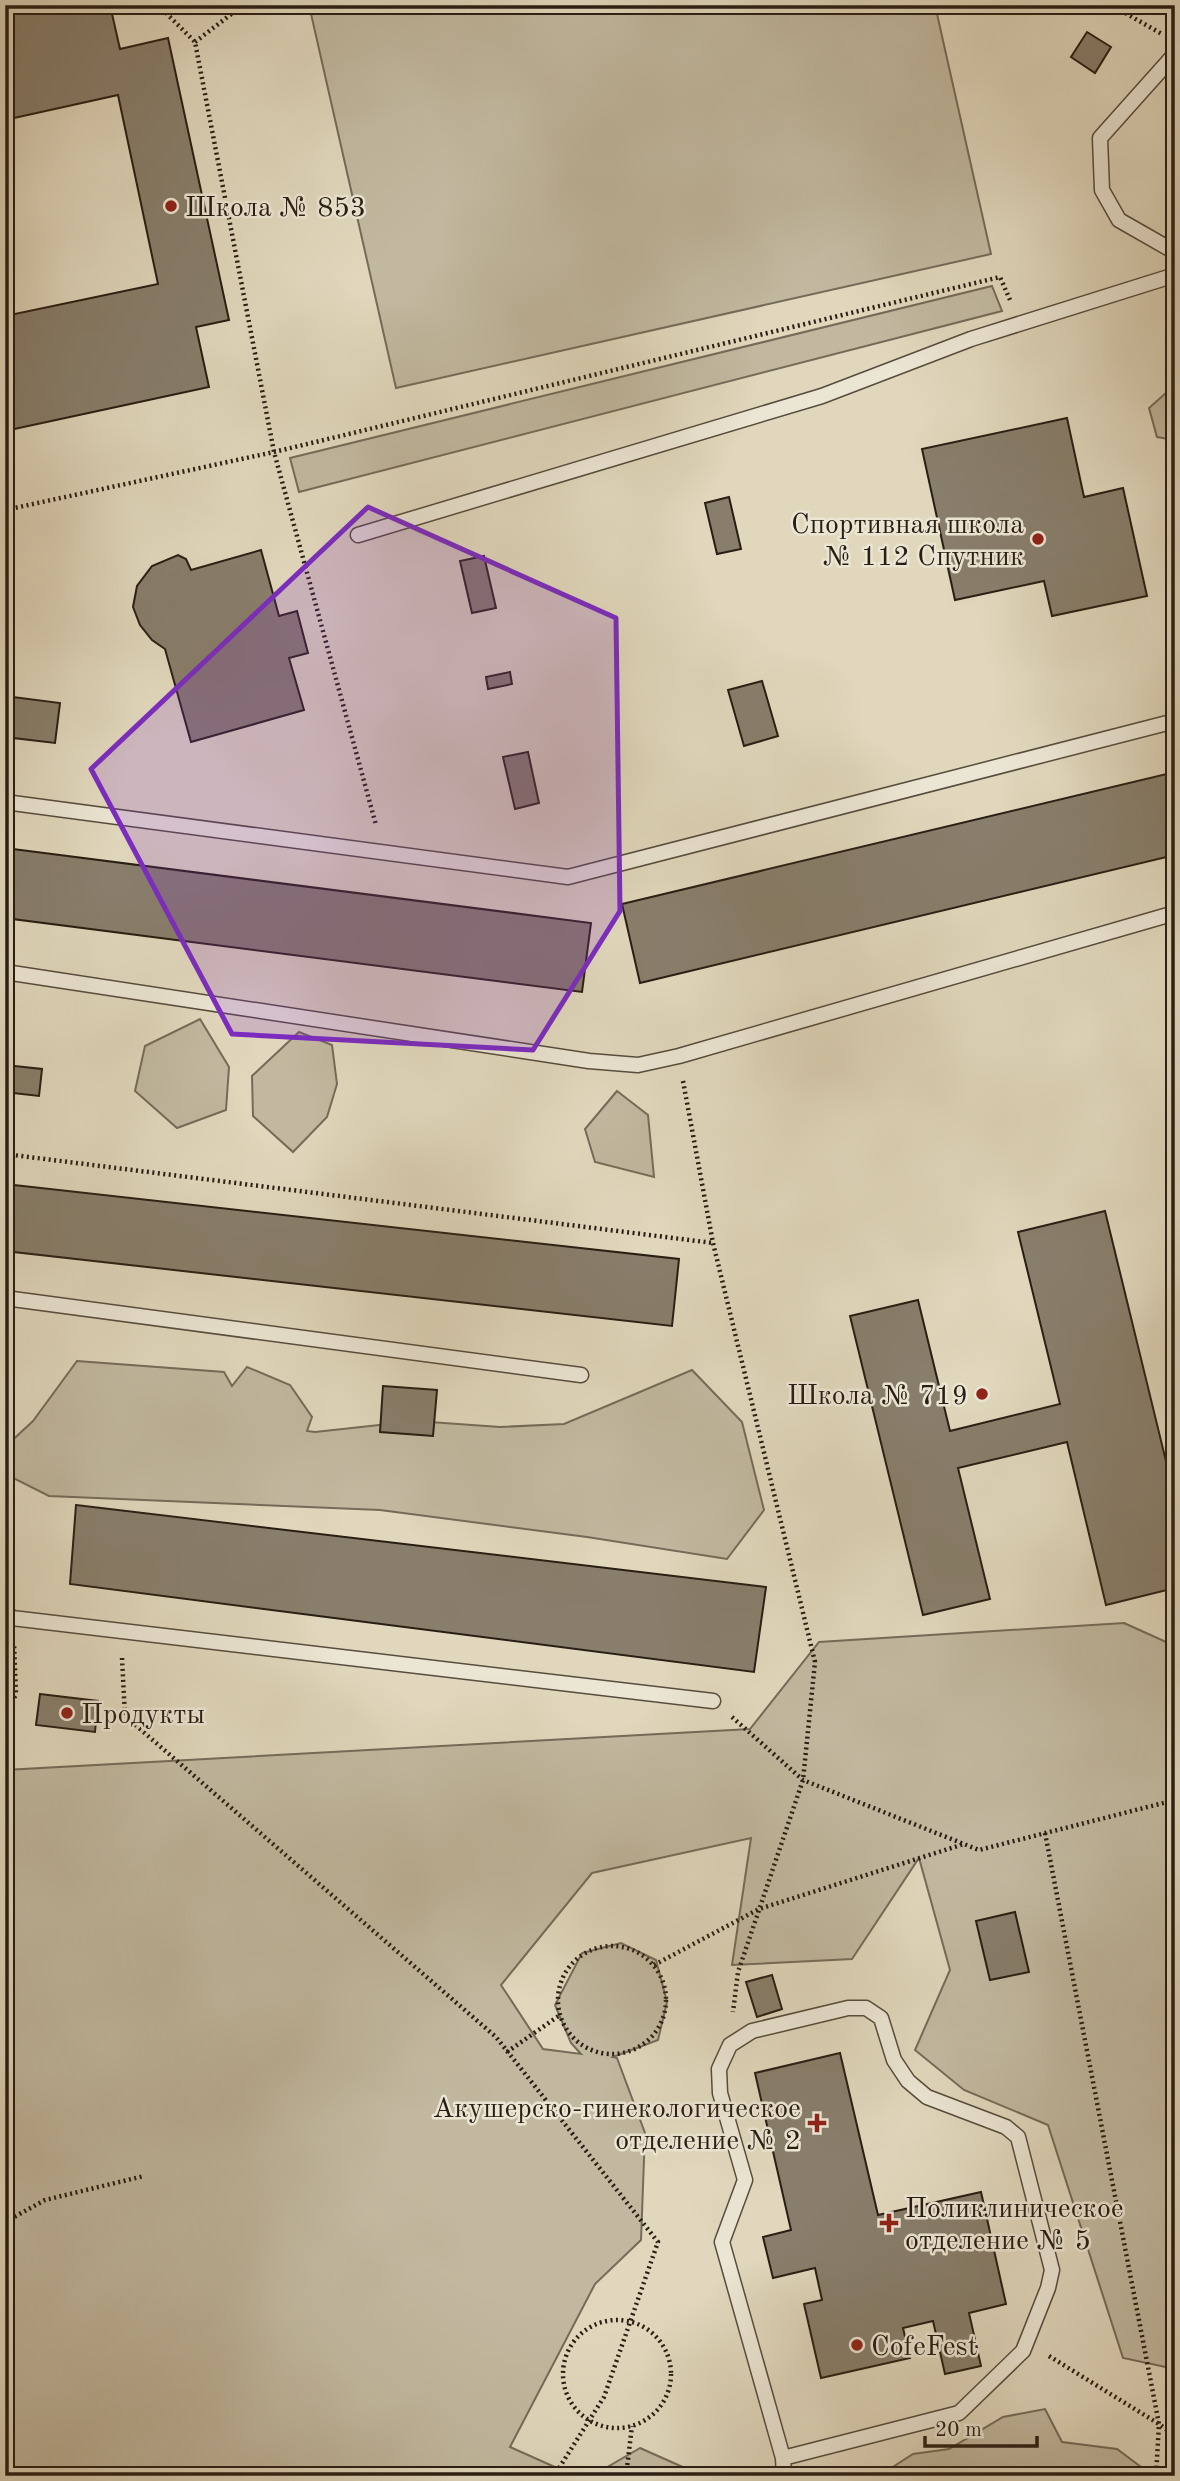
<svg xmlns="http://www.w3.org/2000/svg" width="1180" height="2481" viewBox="0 0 1180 2481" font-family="'Old Standard TT',serif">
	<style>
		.green { fill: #c1b89f; stroke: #756b59; stroke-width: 2 }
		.building { fill: #887e6b; stroke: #291e13; stroke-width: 2 }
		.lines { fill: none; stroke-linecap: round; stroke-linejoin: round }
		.service-casing { stroke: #574c3d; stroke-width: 17 }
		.path { stroke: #291e13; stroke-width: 4.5; stroke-dasharray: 2 3.5; stroke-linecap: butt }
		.service { stroke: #ebe5d3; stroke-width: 14 }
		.marked { fill: #7b2cbf; fill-opacity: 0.2; stroke: #7b2cbf; stroke-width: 5; stroke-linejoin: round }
		.poi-dot { fill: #8f2418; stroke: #ebe5d3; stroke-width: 2.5 }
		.labels { text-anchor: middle; stroke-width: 5; stroke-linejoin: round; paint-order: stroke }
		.poi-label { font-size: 28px; fill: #291e13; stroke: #ebe5d3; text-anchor: start }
	</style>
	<rect width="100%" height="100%" fill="#e0d7bc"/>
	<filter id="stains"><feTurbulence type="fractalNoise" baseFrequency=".00286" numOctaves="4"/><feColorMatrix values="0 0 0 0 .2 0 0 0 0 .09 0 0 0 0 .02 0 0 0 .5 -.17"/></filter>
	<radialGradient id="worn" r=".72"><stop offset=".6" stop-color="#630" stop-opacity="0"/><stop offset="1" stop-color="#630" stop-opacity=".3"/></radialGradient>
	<g class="green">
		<polygon points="309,5 935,5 991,254 396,388"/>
		<polygon points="992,286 1002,311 299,492 290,458"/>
		<polygon points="1175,385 1175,440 1157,437 1149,408"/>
		<polygon points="200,1019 229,1067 226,1110 177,1128 135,1091 145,1046"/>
		<polygon points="299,1032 332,1045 337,1084 327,1117 293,1152 253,1116 252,1076"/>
		<polygon points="617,1091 648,1115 654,1177 595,1162 585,1129"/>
		<polygon points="77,1361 224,1372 232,1386 247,1367 290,1385 312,1417 307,1431 315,1432 416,1421 500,1427 564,1424 692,1370 742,1422 764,1510 727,1559 587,1537 380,1510 49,1496 5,1474 5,1447 33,1421"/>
		<polygon points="1124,1623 1175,1646 1175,2369 1123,2358 1048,2125 964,2090 915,2050 950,1970 919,1858 852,1959 732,1965 751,1838 592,1873 501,1985 543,2049 581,2054 571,2043 555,2005 582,1953 621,1943 656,1960 667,2002 658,2040 613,2057 617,2058 645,2133 641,2240 595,2284 510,2447 575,2476 5,2476 5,1770 750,1729 819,1642"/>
		<polygon points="1045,2409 1062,2442 1117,2449 1153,2476 879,2476 913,2454 949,2449 1003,2417"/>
		<polygon points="640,2448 703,2476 592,2476"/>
	</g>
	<g class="building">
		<polygon points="39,5 110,5 120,49 168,38 229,320 196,327 209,387 5,431 5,316 158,284 118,95 5,120 5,12"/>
		<polygon points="1087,32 1111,47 1095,73 1071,57"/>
		<polygon points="1067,418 1084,497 1123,488 1147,596 1052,616 1044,581 955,600 922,449"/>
		<polygon points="729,497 741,549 717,554 705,503"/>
		<polygon points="261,550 279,616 297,611 308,653 289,658 304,710 191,742 165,649 152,640 140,625 133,607 137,586 152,566 178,555 186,559 191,570"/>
		<polygon points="484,556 496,608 472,613 460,561"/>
		<polygon points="510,672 512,684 488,689 486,677"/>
		<polygon points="762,681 778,736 744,746 728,690"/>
		<polygon points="5,696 60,703 55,743 5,737"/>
		<polygon points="528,752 539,803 515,809 503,757"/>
		<polygon points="1175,772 1175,855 640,983 622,904"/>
		<polygon points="5,848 591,923 582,992 5,918"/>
		<polygon points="5,1065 42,1069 39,1096 5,1092"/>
		<polygon points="5,1184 679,1259 672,1326 5,1251"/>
		<polygon points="1105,1211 1175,1498 1175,1588 1106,1605 1067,1442 958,1468 990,1599 923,1615 850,1316 918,1300 950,1431 1060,1404 1018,1232"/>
		<polygon points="383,1386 437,1390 433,1436 380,1432"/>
		<polygon points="76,1505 766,1587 754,1672 70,1584"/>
		<polygon points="40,1694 98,1701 95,1732 36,1725"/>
		<polygon points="1015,1912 1029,1972 990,1980 976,1921"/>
		<polygon points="772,1975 782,2009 757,2017 746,1982"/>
		<polygon points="840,2053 878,2215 981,2192 1006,2304 969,2313 981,2366 945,2374 933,2321 903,2328 910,2358 821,2378 804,2304 822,2300 815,2268 773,2278 763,2237 791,2230 755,2073"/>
	</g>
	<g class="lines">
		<g class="service-casing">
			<g id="service">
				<polyline points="1175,54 1100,138 1102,190 1119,220 1175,252"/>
				<polyline points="358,535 822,396 971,339 1175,275"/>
				<polyline points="5,802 568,877 1175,721"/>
				<polyline points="5,972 589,1061 638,1065 679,1056 1175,913"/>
				<polyline points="5,1298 581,1375"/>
				<polyline points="5,1611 12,1618 713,1701"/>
				<polyline points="783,2458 959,2413 1023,2351 1048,2288 1052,2270 1018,2137 1006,2127 927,2097 908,2081 894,2060 881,2018 866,2008 848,2008 752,2031 730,2045 719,2069 720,2093 745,2180 722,2242 783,2458 784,2476"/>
			</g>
		</g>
		<g class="path">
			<polyline points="158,5 195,42 274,452 376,825"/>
			<polyline points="1111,5 1162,34"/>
			<polyline points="195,42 243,5"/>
			<polyline points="5,510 274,452 1000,277 1010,300"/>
			<polyline points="683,1081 713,1243 815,1662 803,1780 738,1972 733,2012"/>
			<polyline points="5,1154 713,1243"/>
			<polyline points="122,1658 125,1716 496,2037 658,2242 604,2397 554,2476"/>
			<polyline points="5,1711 16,1695 14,1643"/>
			<polyline points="732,1717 803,1780 979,1850 1175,1800"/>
			<polyline points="1045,1833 1159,2424 1156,2476"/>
			<circle cx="612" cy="2000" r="54"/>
			<polyline points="654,1965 759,1909 964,1844"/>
			<polyline points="507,2052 560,2015"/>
			<polyline points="5,2222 45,2200 144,2176"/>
			<circle cx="617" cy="2374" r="54"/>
			<polyline points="1049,2356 1159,2424 1175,2436"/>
			<polyline points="626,2476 632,2426"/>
		</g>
		<use href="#service" class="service"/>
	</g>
	<path class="marked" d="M368 507 616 618 620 911 533 1050 232 1034 91 769Z"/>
	<g class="poi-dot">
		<circle cx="171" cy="206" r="7"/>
		<circle cx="1038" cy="539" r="7"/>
		<circle cx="982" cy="1394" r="7"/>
		<circle cx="67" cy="1713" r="7"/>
		<path d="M813.5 2112.5h7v7h7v7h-7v7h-7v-7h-7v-7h7z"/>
		<path d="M885.5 2212.5h7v7h7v7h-7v7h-7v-7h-7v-7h7z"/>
		<circle cx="857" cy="2345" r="7"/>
	</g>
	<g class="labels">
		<g class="poi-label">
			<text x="185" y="216">Школа № 853</text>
			<text x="1024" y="533" text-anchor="end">Спортивная школа<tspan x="1024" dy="32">№ 112 Спутник</tspan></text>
			<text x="968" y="1404" text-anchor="end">Школа № 719</text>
			<text x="81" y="1723">Продукты</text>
			<text x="801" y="2117" text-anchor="end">Акушерско-гинекологическое<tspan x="801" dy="32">отделение № 2</tspan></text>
			<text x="905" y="2217">Поликлиническое<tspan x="905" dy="32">отделение № 5</tspan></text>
			<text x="871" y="2355">CofeFest</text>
		</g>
	</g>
	<rect width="1180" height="2481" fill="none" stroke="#e0d7bc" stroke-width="28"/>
	<rect x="7" y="7" width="1166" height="2467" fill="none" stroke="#291e13" stroke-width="3.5"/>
	<rect x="14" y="14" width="1152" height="2453" fill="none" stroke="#291e13" stroke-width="2"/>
	<path d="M925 2436v10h112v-10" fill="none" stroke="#291e13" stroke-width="3.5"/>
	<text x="935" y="2436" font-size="21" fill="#291e13" stroke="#ebe5d3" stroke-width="5" paint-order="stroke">20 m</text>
	<rect width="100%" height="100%" filter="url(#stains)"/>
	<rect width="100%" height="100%" fill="url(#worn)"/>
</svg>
